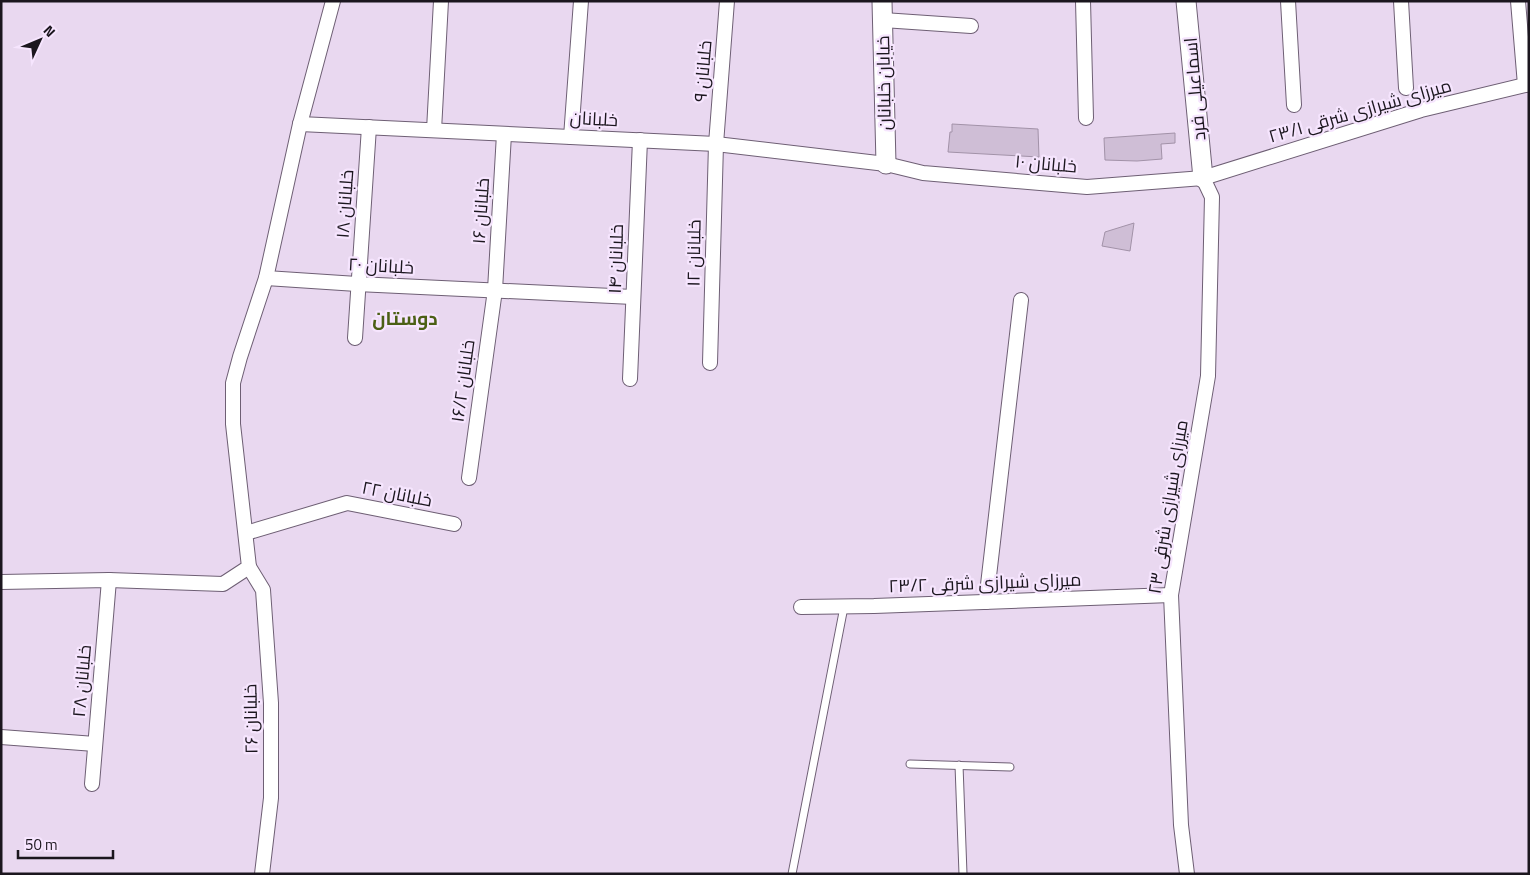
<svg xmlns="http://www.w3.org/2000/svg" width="1530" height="875" viewBox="0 0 1530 875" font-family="'Titillium Web',Cairo,sans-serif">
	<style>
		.building { fill: #cfbed6; stroke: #a292a8 }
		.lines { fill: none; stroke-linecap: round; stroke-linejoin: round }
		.lane-casing { stroke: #6e5f74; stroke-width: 9 }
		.street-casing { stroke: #6e5f74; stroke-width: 16 }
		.secondary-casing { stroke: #6e5f74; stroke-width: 21 }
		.lane { stroke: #fff; stroke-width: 7 }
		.street { stroke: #fff; stroke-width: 14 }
		.secondary { stroke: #fff; stroke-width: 19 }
		.labels { text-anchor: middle; stroke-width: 4.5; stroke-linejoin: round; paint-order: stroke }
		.street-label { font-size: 18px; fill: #1b161e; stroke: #f6e5fe }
		.neighbourhood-label { font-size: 19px; font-weight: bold; fill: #4c6016; stroke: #f6e5fe }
	</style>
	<rect width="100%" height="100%" fill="#e9d8f0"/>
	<g class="building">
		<polygon points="952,124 1038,129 1039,157 948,152 950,132 952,132"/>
		<polygon points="1175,133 1175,143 1161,144 1162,159 1137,161 1105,160 1104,138"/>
		<polygon points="1134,223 1130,251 1102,246 1105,232"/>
	</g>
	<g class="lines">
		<g class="lane-casing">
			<g id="lane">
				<polyline points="910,764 1010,767"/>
				<polyline points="959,765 963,874"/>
				<polyline points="792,874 844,607"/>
			</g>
		</g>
		<g class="street-casing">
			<g id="street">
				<polyline points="1083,1 1086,118"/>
				<polyline points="1288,1 1294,105"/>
				<polyline points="1401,1 1406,88"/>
				<polyline points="1518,1 1525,85"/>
				<polyline points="883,20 971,26"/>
				<polyline points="300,124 716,144 886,164 923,173 1087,187 1203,178 1421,110 1529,84"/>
				<polyline points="434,130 441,1"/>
				<polyline points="571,137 581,1"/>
				<polyline points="266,278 357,284 633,297"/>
				<polyline points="355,338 369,127"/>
				<polyline points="710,363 716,144 727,1"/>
				<polyline points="630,379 640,140"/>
				<polyline points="469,478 495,290 504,134"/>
				<polyline points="246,533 347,503 454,524"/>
				<polyline points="249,567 263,590 271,703 271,798 262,874"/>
				<polyline points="1,582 109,580 223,584 249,567 233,424 233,383 240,357 266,278 300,124 333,1"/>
				<polyline points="986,602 1021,300"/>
				<polyline points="801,607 874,606 1171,595"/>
				<polyline points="1,737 95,744"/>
				<polyline points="92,784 109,580"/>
				<polyline points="1187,874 1181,825 1171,595 1208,376 1212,197 1203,178"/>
			</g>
		</g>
		<g class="secondary-casing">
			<g id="secondary">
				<polyline points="882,1 886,164"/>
				<polyline points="1186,1 1203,178"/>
			</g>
		</g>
		<use href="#lane" class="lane"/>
		<use href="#street" class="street"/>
		<use href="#secondary" class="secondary"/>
	</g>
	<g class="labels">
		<g class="street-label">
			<text transform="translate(703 71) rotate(-85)" y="6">۹ خلبانان</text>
			<text transform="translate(884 83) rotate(-91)" y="6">خیابان خلبانان</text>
			<text transform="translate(1195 89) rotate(-95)" y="6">اسماعیلی فرد</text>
			<text transform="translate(1360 111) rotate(-16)" y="6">۲۳/۱ میرزای شیرازی شرقی</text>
			<text transform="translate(594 119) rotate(3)" y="6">خلبانان</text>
			<text transform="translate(1046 164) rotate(5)" y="6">۱۰ خلبانان</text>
			<text transform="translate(345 204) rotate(-86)" y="6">۱۸ خلبانان</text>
			<text transform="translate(481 211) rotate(-86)" y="6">۱۶ خلبانان</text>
			<text transform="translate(694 253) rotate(-89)" y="6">۱۲ خلبانان</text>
			<text transform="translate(616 259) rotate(-88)" y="6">۱۴ خلبانان</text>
			<text transform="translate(381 266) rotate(3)" y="6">۲۰ خلبانان</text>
			<text transform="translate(463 381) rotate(-82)" y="6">۱۶/۲ خلبانان</text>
			<text transform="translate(397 494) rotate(11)" y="6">۲۲ خلبانان</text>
			<text transform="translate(1168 507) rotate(-81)" y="6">۲۳ میرزای شیرازی شرقی</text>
			<text transform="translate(985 583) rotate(-2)" y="6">۲۳/۲ میرزای شیرازی شرقی</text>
			<text transform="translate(82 681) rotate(-85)" y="6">۲۸ خلبانان</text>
			<text transform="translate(251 719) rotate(-91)" y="6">۲۶ خلبانان</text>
		</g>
		<g class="neighbourhood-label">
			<text x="405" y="325">دوستان</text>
		</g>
	</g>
	<rect width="1530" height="875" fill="none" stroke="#1b161e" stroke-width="5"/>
	<g transform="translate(40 40) rotate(46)" stroke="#f6e5fe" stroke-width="4" paint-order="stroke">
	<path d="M0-4L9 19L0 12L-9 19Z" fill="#1b161e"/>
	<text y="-8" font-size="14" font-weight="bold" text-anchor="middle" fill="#1b161e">N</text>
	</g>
	<path d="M18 850v8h95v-8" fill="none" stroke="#1b161e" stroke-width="2.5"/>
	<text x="25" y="850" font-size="15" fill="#1b161e" stroke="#f6e5fe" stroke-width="4" paint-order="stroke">50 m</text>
</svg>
